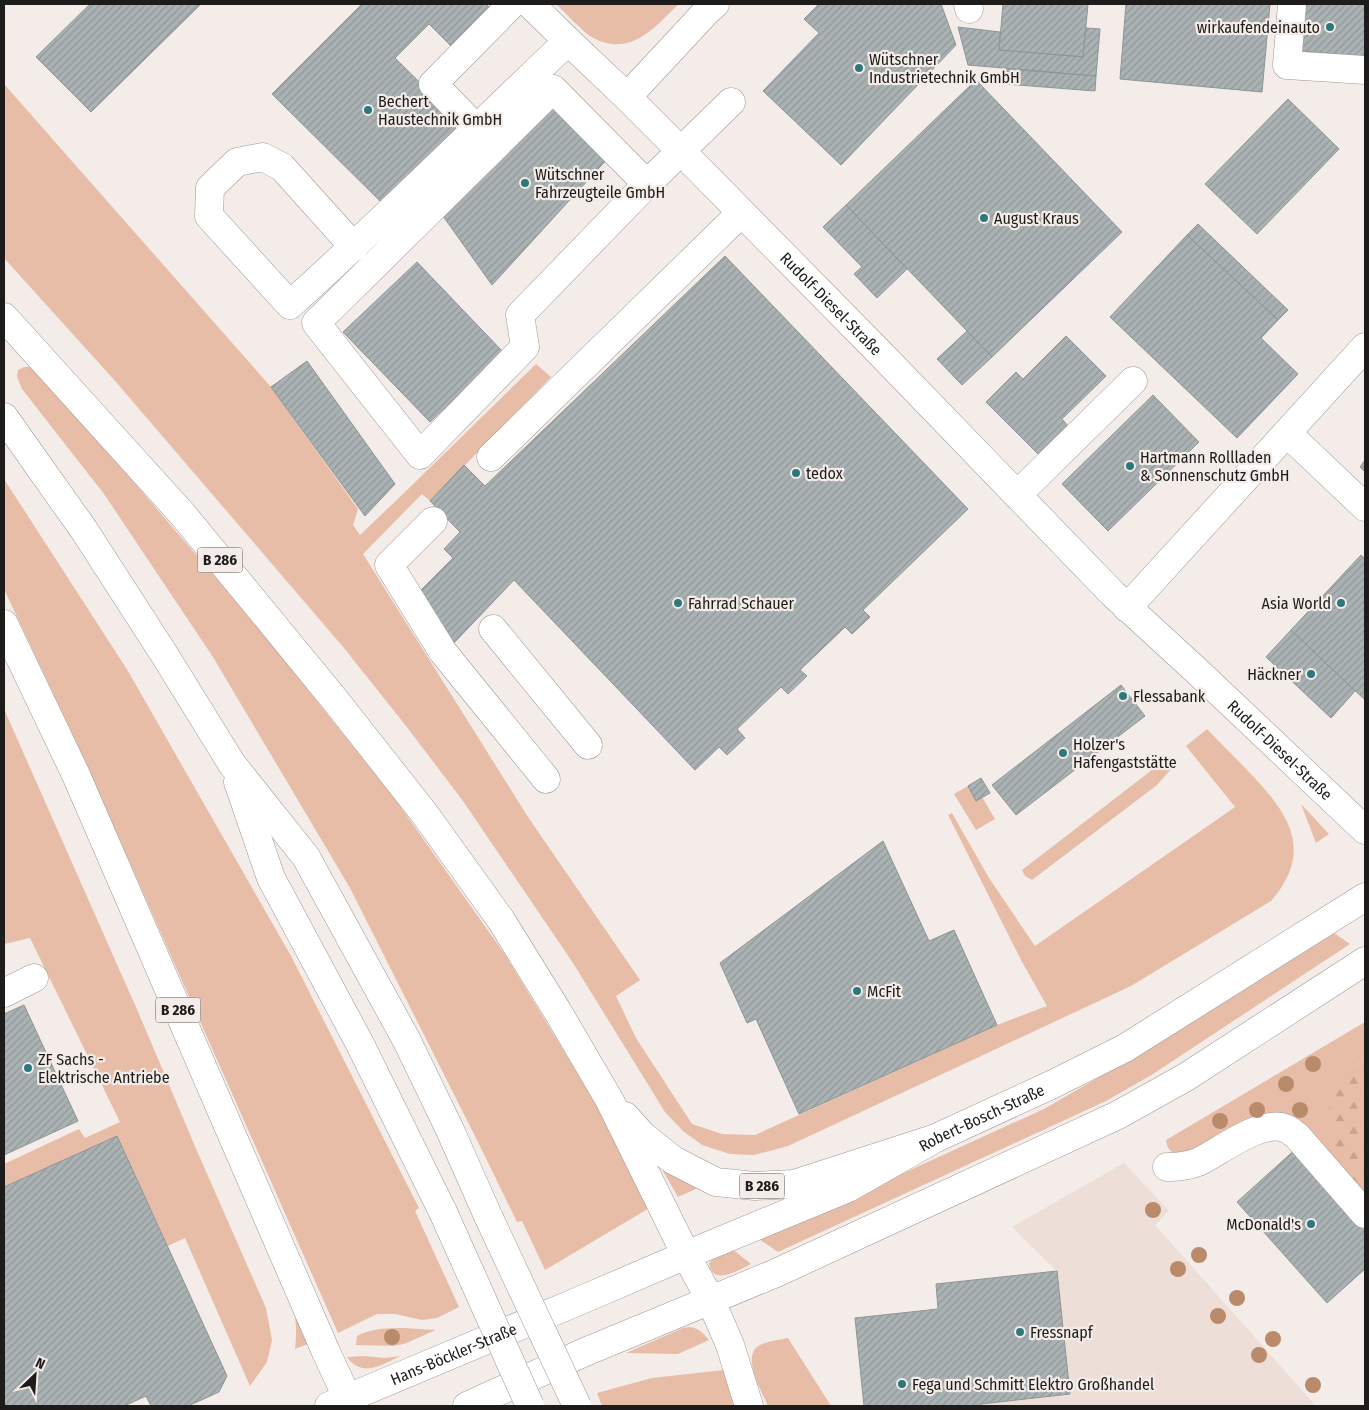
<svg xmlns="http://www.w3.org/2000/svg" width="1369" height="1410" viewBox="0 0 1369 1410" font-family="'Fira Sans Condensed',sans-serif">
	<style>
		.built { fill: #edded7 }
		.green { fill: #e8bda7 }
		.forest { fill: url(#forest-firs) }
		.building { fill: url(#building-hatch); stroke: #8d9596 }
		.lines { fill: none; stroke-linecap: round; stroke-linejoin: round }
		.minor-casing { stroke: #9f9895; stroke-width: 29 }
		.highway-casing { stroke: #9f9895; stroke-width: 29 }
		.minor { stroke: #fff; stroke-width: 28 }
		.highway { stroke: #fff; stroke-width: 28 }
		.highway-bridge-casing { stroke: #9f9895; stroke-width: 29; stroke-linecap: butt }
		.highway-bridge { stroke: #fff; stroke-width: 28 }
		.tree { fill: #b98b6b }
		.poi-dot { fill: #2e777c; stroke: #f3ece8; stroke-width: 2 }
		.labels { text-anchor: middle; stroke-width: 4.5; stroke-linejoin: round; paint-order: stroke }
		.shield { fill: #f3ece8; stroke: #5e5a58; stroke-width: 1 }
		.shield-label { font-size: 15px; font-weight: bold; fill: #1e1c1a }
		.poi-label { font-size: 16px; fill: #1e1c1a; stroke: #f3ece8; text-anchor: start }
		.street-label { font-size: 16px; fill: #1e1c1a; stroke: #f3ece8 }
	</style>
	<defs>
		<pattern id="forest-firs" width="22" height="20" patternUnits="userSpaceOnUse" patternTransform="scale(1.25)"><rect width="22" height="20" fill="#e8bda7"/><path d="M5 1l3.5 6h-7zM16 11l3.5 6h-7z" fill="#c7a28f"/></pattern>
		<pattern id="building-hatch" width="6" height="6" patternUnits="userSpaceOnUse" patternTransform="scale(1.25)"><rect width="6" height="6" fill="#aab2b3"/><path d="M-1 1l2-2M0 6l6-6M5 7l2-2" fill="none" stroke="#929899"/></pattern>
	</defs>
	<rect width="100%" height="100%" fill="#f3ece8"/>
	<polygon class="built" points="1124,1163 1169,1211 1155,1225 1316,1406 981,1406 981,1404 1070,1394 1057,1271 1012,1227"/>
	<g class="green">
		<path d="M556 4H679C659 22 641 47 612 44 604 43 596 40 590 36 578 27 567 14 556 4Z"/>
		<path d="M4 84 271 387 358 509 353 525 360 535 404 493 536 364 551 377 430 501 422 494 363 554 528 817 640 980 616 996 636 1038 692 1124 722 1134 755 1135 997 1025 1047 1006 1022 962 948 815 952 813 989 878 1035 946 1235 807 1186 746 1207 729C1220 743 1234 756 1247 770 1287 811 1316 849 1271 901L1131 986 788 1146 754 1155 730 1154 702 1145 683 1131 665 1112 573 963 463 801 406 726 344 648 116 382 4 258Z"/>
		<polygon points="24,367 31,367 114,459 257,626 395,799 506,956 595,1102 651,1207 545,1270 522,1221 517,1222 477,1140 350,888 213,657 104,494 22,389 17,377 18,370"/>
		<polygon points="4,479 128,671 291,956 419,1208 415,1211 459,1307 437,1318 422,1320 395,1314 377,1314 338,1333 83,757 4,589"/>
		<polygon points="4,709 139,1014 197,1151 266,1308 272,1340 267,1362 250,1386 185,1238 168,1246 117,1136 4,1187 4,1164 79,1129 85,1138 120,1122 30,938 4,944"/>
		<polygon points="1165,760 1172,768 1157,785 1032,880 1025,876 1022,870"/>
		<polygon points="968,786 976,800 982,797 995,819 976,830 954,794"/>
		<polygon points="1301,804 1329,834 1316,843"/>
		<polygon points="1334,933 1350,944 1153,1074 1106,1101 778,1252 759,1239 1044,1109 1146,1050 1238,994"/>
		<path d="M1365 1022V1062L1353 1065 1335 1147 1339 1166 1303 1125 1234 1134 1176 1156C1170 1151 1167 1148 1166 1140Z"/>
		<polygon points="663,1168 705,1185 678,1197 663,1171"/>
		<path d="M732 1249 751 1264C739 1270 712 1287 709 1263L712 1260Z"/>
		<path d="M293 1304 308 1344 295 1349C297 1333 296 1319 293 1304Z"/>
		<path d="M689 1327C699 1328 703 1333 709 1340L678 1354 626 1353 683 1328Z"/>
		<path d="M404 1328 436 1330 404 1344 393 1346 356 1345 357 1336C372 1328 388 1328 404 1328Z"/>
		<path d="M788 1338 831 1406H768C762 1392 740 1355 760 1345 768 1341 779 1340 788 1338Z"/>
		<path d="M364 1356 385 1358 400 1356C382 1365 362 1378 347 1357Z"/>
		<polygon points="724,1370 735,1406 602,1406 597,1393 652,1378"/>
	</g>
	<polygon class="forest" points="1365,1062 1365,1199 1339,1166 1328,1123 1330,1097 1340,1075 1353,1065"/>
	<g class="building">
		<polygon points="90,4 201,4 91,112 36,57"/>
		<polygon points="362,4 486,4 492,10 454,49 429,24 395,58 464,126 385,206 272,94"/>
		<polygon points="819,4 941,4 956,45 841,165 763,91 819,33 804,19"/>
		<polygon points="1003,4 1088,4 1083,57 999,50"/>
		<polygon points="1126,4 1270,4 1262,92 1120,79"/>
		<polygon points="1297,4 1365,4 1365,57 1293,50"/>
		<polygon points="958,27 1000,32 999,50 1083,57 1086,28 1100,29 1096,76 968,65"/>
		<polygon points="1006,69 1096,76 1095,91 1005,84"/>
		<polygon points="976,80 1122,232 992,357 846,205"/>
		<polygon points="552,97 610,156 492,285 438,209"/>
		<polygon points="1288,99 1339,149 1257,234 1205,184"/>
		<polygon points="846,205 907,269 877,298 854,274 862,267 823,227"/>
		<polygon points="1198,224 1288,310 1278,320 1187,235"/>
		<polygon points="1187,235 1278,320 1261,338 1298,374 1237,438 1110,317"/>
		<polygon points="725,256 968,509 863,610 870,617 852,634 845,627 800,670 807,676 788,694 781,687 737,729 745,738 727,755 719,747 695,770 514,580 452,645 418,593 453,558 444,549 460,532 430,501 464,465 485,486"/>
		<polygon points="417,262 503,352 430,422 343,332"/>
		<polygon points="967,331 992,357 962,385 937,359"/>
		<polygon points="1066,336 1106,376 1062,419 1068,426 1039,455 986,402 1016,372 1023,379"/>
		<polygon points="307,361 395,484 365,516 271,387"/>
		<polygon points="1153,395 1199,442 1108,531 1062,484"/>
		<polygon points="1365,460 1365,472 1360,467"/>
		<polygon points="1361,555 1365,559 1365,700 1291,630"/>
		<polygon points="1291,630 1355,691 1331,718 1266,657"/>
		<polygon points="1121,685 1145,716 1016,815 992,785"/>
		<polygon points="981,778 990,793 976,801 968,786"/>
		<polygon points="883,841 929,941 954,930 997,1025 799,1114 756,1019 747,1023 720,963"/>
		<polygon points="24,1005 78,1121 4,1155 4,1014"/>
		<polygon points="117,1136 227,1376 219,1392 188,1406 151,1406 146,1396 124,1406 4,1406 4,1187"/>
		<polygon points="1298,1147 1365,1222 1365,1269 1327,1303 1237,1202"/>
		<polygon points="1057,1271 1070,1394 981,1404 981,1406 864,1406 855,1318 938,1309 936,1284"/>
	</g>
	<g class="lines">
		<g class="minor-casing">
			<g id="minor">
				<path id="s1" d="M530 4 568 41 627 97 681 151 880 353 1113 594 1199 673 1365 830"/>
				<polyline points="968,4 969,9"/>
				<polyline points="1292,4 1287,65 1365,70"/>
				<polyline points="627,97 707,11 715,4"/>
				<polyline points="476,128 433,84 512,4"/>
				<polyline points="647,184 553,89 316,323 420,455 525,347 520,315 647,184 731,102"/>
				<path d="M354 247 282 167 263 157 237 162 210 188 209 216 290 305C385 219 475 129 568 41"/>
				<polyline points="1287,433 1365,507"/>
				<polyline points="491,457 741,213"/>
				<polyline points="1017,495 1133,381"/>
				<polyline points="433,521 389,565 443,652 546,779"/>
				<polyline points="1127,608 1365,347"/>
				<polyline points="493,629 588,745"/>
				<polyline points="4,993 34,978"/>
				<path d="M1167 1167C1178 1167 1188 1166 1198 1162 1220 1152 1263 1117 1287 1129 1290 1130 1294 1134 1297 1136L1365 1214"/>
				<path id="s2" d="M329 1406 579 1301 686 1255 848 1188 936 1138 1051 1085 1125 1048 1365 897"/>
				<polyline points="467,1406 585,1352 776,1273 1118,1115 1186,1077 1365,961"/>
			</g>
		</g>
		<g class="highway-casing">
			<g id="highway">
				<polyline points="4,317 184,516 335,700 424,813 501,920 558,1012 610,1101 686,1255 711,1301 730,1345 749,1406"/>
				<polyline points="4,417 84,530 164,654 232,764 306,857 407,1041 450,1130 489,1218"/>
				<polyline points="4,624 76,775 326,1352 351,1406"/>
				<polyline points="238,782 271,878 360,1044 443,1212"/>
				<polyline points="625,1116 642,1135 673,1160 716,1182 755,1186 794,1184 936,1138"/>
			</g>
		</g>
		<use href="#minor" class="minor"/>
		<use href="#highway" class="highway"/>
		<g class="highway-bridge-casing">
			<g id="highway-bridge">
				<polyline points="443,1212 530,1406"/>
				<polyline points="489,1218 577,1406"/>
			</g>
		</g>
		<use href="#highway-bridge" class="highway-bridge"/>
	</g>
	<g class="tree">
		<circle cx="1313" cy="1064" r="8"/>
		<circle cx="1286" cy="1084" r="8"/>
		<circle cx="1257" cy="1110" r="8"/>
		<circle cx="1300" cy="1110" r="8"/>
		<circle cx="1220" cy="1121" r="8"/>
		<circle cx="1153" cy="1210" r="8"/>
		<circle cx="1199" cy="1255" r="8"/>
		<circle cx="1178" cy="1269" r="8"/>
		<circle cx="1237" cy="1298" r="8"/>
		<circle cx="1218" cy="1316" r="8"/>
		<circle cx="392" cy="1337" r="8"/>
		<circle cx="1273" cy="1339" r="8"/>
		<circle cx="1259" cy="1355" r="8"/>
		<circle cx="1313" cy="1385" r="8"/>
	</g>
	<g class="poi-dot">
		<circle cx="1330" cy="27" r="5"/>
		<circle cx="859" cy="68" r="5"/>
		<circle cx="368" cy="110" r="5"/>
		<circle cx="525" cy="183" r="5"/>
		<circle cx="984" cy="218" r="5"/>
		<circle cx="1130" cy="466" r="5"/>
		<circle cx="796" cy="473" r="5"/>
		<circle cx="678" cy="603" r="5"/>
		<circle cx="1341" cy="603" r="5"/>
		<circle cx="1311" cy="674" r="5"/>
		<circle cx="1123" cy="696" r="5"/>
		<circle cx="1063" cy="753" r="5"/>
		<circle cx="857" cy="991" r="5"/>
		<circle cx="28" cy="1068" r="5"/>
		<circle cx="1311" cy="1224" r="5"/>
		<circle cx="1020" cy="1332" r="5"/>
		<circle cx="902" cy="1384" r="5"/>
	</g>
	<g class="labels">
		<g class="shield">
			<rect x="197.5" y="547.5" width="45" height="25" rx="4"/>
			<rect x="155.5" y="997.5" width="45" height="25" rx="4"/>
			<rect x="739.5" y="1173.5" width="45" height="25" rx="4"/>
		</g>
		<g class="shield-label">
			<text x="220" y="565">B 286</text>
			<text x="178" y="1015">B 286</text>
			<text x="762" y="1191">B 286</text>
		</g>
		<g class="poi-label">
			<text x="1320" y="33" text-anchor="end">wirkaufendeinauto</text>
			<text x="869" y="65">Wütschner<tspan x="869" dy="18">Industrietechnik GmbH</tspan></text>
			<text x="378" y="107">Bechert<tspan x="378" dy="18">Haustechnik GmbH</tspan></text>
			<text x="535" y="180">Wütschner<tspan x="535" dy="18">Fahrzeugteile GmbH</tspan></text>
			<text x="994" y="224">August Kraus</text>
			<text x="1140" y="463">Hartmann Rollladen<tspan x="1140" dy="18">&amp; Sonnenschutz GmbH</tspan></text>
			<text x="806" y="479">tedox</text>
			<text x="688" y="609">Fahrrad Schauer</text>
			<text x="1331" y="609" text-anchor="end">Asia World</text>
			<text x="1301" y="680" text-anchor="end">Häckner</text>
			<text x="1133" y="702">Flessabank</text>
			<text x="1073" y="750">Holzer's<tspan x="1073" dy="18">Hafengaststätte</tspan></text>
			<text x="867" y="997">McFit</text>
			<text x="38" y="1065">ZF Sachs -<tspan x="38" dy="18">Elektrische Antriebe</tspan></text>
			<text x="1301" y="1230" text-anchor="end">McDonald's</text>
			<text x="1030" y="1338">Fressnapf</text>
			<text x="912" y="1390">Fega und Schmitt Elektro Großhandel</text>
		</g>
		<g class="street-label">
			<text dy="6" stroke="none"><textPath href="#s1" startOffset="425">Rudolf-Diesel-Straße</textPath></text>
			<text dy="6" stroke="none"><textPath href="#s1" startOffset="1058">Rudolf-Diesel-Straße</textPath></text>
			<text dy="6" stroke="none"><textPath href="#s2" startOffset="714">Robert-Bosch-Straße</textPath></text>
			<text dy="6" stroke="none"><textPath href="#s2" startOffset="135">Hans-Böckler-Straße</textPath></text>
		</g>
	</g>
	<rect width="1369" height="1410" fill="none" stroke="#1e1c1a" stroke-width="10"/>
	<g transform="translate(35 1375) rotate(25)" stroke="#f3ece8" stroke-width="4" paint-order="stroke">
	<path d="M0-4L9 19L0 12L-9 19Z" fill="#1e1c1a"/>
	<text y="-8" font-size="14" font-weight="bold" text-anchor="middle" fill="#1e1c1a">N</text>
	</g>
</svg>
